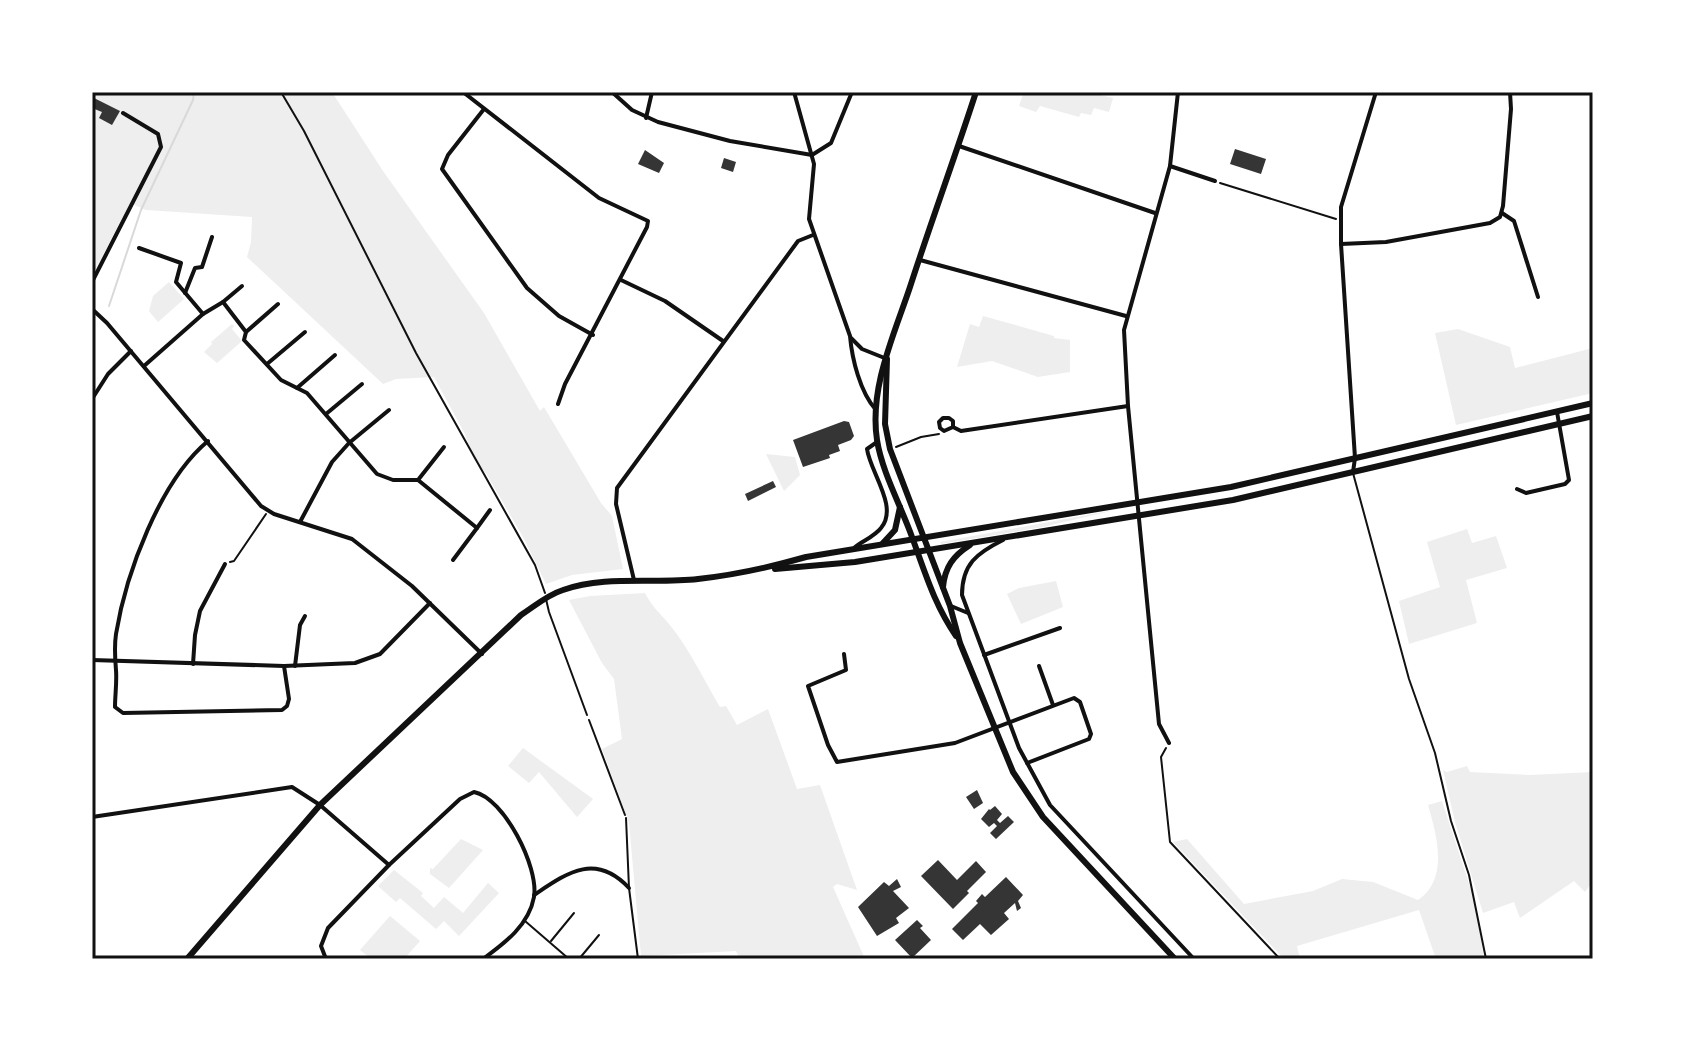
<svg xmlns="http://www.w3.org/2000/svg" width="1685" height="1051" viewBox="0 0 1685 1051" font-family="Helvetica,sans-serif">
	<style>
		.green { fill: #eee }
		.lines { fill: none; stroke-linecap: round; stroke-linejoin: round }
		.stream { stroke: #d9d9d9; stroke-width: 2 }
		.building { fill: #353535 }
		.path { stroke: #111; stroke-width: 2 }
		.service { stroke: #111; stroke-width: 2 }
		.minor { stroke: #111; stroke-width: 4 }
		.secondary { stroke: #111; stroke-width: 6 }
		.neatline { fill: none; stroke: #111; stroke-width: 3 }
	</style>
	<rect width="100%" height="100%" fill="#fff"/>
	<g class="green">
		<polygon points="92,92 332,92 383,171 484,313 540,411 544,407 601,503 612,516 623,569 572,575 546,584 523,537 487,475 473,458 465,434 434,377 396,379 383,384 247,257 251,242 252,217 146,210 130,203 92,276"/>
		<polygon points="1024,92 1101,92 1100,95 1113,98 1109,112 1094,108 1091,115 1081,113 1079,117 1040,106 1036,112 1019,106"/>
		<polygon points="169,282 184,299 158,322 149,311 153,296"/>
		<polygon points="983,316 1054,336 1054,338 1070,340 1070,372 1038,377 992,361 957,367 970,324 979,327"/>
		<polygon points="232,324 234,326 232,329 242,341 217,363 204,352 212,344 211,342"/>
		<polygon points="1458,329 1510,347 1515,368 1593,348 1593,393 1456,425 1435,333"/>
		<polygon points="766,454 795,457 800,475 784,491"/>
		<polygon points="1115,510 1043,527 941,544 940,542"/>
		<polygon points="1467,529 1472,543 1496,536 1507,568 1466,580 1477,623 1409,644 1399,601 1440,587 1427,542"/>
		<polygon points="1056,581 1063,607 1021,624 1007,594 1019,588"/>
		<path d="M645 593C653 608 659 612 669 624 689 648 704 680 720 707L726 706 737 725 768 709 797 789 820 785 857 890 837 884 833 887 865 959H740L736 951 641 956 629 823 602 749 622 739 614 679 602 663 569 600 590 596Z"/>
		<polygon points="523,748 593,799 577,817 539,772 529,783 508,766"/>
		<polygon points="1467,766 1470,772 1530,775 1593,772 1593,881 1585,892 1574,881 1520,918 1514,902 1483,913 1455,822 1443,770 1447,772"/>
		<path d="M1442 801 1475 902 1484 959H1436L1419 910 1297 946 1300 959H1284L1173 842 1187 839 1244 904 1313 891 1342 879 1373 882 1418 900C1449 879 1437 836 1428 805Z"/>
		<polygon points="461,839 483,850 449,888 430,874 430,868 433,869"/>
		<polygon points="394,870 423,893 421,896 434,908 444,897 463,913 488,883 499,893 459,936 444,921 436,929 400,898 396,902 378,886"/>
		<polygon points="390,916 420,941 404,959 371,959 360,950"/>
	</g>
	<g class="lines">
		<polyline class="stream" points="109,306 141,210 193,100 194,92"/>
	</g>
	<g class="building">
		<polygon points="92,97 120,111 112,125 99,118 102,112 92,108"/>
		<polygon points="1235,149 1266,159 1261,174 1230,164"/>
		<polygon points="645,150 664,163 659,173 638,164"/>
		<polygon points="724,158 736,162 733,172 721,168"/>
		<polygon points="844,421 849,422 854,436 851,440 838,445 840,451 829,455 830,458 803,467 793,440"/>
		<polygon points="773,481 776,487 748,501 745,494"/>
		<polygon points="977,790 983,803 974,809 966,797"/>
		<polygon points="995,806 1002,814 997,820 1000,823 1008,816 1014,822 996,839 990,833 997,826 994,823 989,827 981,819 989,809 990,810"/>
		<polygon points="938,860 957,880 976,861 986,872 967,891 969,893 953,909 921,876"/>
		<polygon points="1006,877 1023,895 1018,901 1021,908 1017,911 1015,903 1004,913 1009,919 991,935 980,924 963,940 952,929 978,903 976,901 982,894 985,897"/>
		<polygon points="897,879 901,887 893,891 909,908 896,918 899,923 877,936 858,907 884,882 889,886"/>
		<polygon points="917,920 923,926 920,928 931,940 912,958 895,940"/>
	</g>
	<g class="lines">
		<g class="path">
			<polyline points="281,92 304,131 416,353 535,565 545,593"/>
			<polyline points="1220,183 1336,219"/>
			<polyline points="896,447 921,437 939,434"/>
			<polyline points="230,562 234,561 266,514"/>
			<polyline points="589,720 625,815"/>
			<polyline points="1166,748 1161,757 1170,842 1280,959"/>
		</g>
		<g class="service">
			<polyline points="1353,473 1409,679 1435,753 1451,821 1469,875 1486,959"/>
			<polyline points="546,599 549,612 587,715"/>
			<polyline points="626,818 629,888 638,959"/>
			<polyline points="525,921 569,959"/>
			<polyline points="551,941 574,913"/>
			<polyline points="579,959 599,935"/>
		</g>
		<g class="minor">
			<polyline points="463,92 599,198 648,221 647,227 565,384 558,404"/>
			<polyline points="612,92 632,110 658,122 730,141 812,155"/>
			<path d="M794 92 814 164 809 219 850 336C852 359 860 392 876 410"/>
			<polyline points="484,109 448,155 442,169 527,288 559,316 593,335"/>
			<polyline points="646,118 652,92"/>
			<polyline points="959,146 1155,213"/>
			<polyline points="812,155 831,143 852,92"/>
			<polyline points="1170,166 1215,181"/>
			<polyline points="1502,213 1514,221 1538,297"/>
			<polyline points="1341,244 1386,242 1490,223 1500,217 1503,206 1511,109 1510,92"/>
			<polyline points="139,248 181,263 176,282 203,314"/>
			<polyline points="920,260 1126,316"/>
			<polyline points="621,280 665,301 723,341"/>
			<polyline points="92,282 161,147 158,134 123,113"/>
			<polyline points="185,293 195,268 202,267 212,237"/>
			<polyline points="223,302 242,286"/>
			<polyline points="92,309 107,323 261,506 274,514 352,539 412,586 482,654"/>
			<polyline points="246,332 278,304"/>
			<polyline points="851,338 862,349 887,359"/>
			<polyline points="267,364 305,332"/>
			<polyline points="144,366 203,314 223,302 246,332 244,340 281,380 307,393 377,474 393,480 418,480 477,528 453,560"/>
			<polyline points="297,388 335,355"/>
			<polyline points="92,399 108,374 131,351"/>
			<polyline points="326,414 362,384"/>
			<polyline points="953,427 944,431 940,428 939,422 943,418 949,418 953,421 953,427 961,431 1128,406"/>
			<path d="M208 441C160 481 126 573 116 634 114 647 115 658 116 670 117 682 115 695 115 707L123 713 282 710 287 706 289 699 284 666"/>
			<polyline points="1353,472 1355,458 1341,244 1341,207 1376,92"/>
			<polyline points="418,480 444,447"/>
			<polyline points="1517,489 1526,493 1565,484 1569,480 1557,412"/>
			<polyline points="300,522 332,462 349,443 389,410"/>
			<polyline points="477,528 490,510"/>
			<path d="M1003 540C977 553 962 564 962 595L1019 748 1050 805 1194 959"/>
			<path d="M855 547C863 541 875 536 881 528 899 507 870 472 867 449L877 442"/>
			<polyline points="634,580 616,504 617,488 798,241 813,235"/>
			<polyline points="951,606 968,613"/>
			<polyline points="844,654 846,670 808,686 828,745 837,762 955,743 1074,698 1080,702 1091,734 1089,739 1027,763"/>
			<polyline points="984,655 1060,628"/>
			<polyline points="92,660 284,666 355,663 380,654 430,603"/>
			<polyline points="193,664 195,635 200,611 225,564"/>
			<polyline points="295,666 300,625 305,616"/>
			<polyline points="1039,666 1053,705"/>
			<polyline points="1169,743 1159,724 1128,406 1124,330 1170,166 1178,92"/>
			<polyline points="92,817 292,787 320,805 389,865"/>
			<path d="M534 895C567 873 595 852 629 888"/>
			<path d="M326 959 321 946 328 928 389 865 460 799 474 792C504 798 539 867 534 897 529 925 505 943 483 959"/>
		</g>
		<g class="secondary">
			<polyline points="887,359 885,424 890,449 950,606 960,643 1013,772 1043,817 1175,959"/>
			<polyline points="883,543 895,530 900,507"/>
			<polyline points="775,569 855,562 1233,500 1593,416"/>
			<path d="M943 587C945 567 953 556 970 545"/>
			<path d="M956 636C934 604 925 572 912 537 901 506 882 472 877 440 869 388 894 335 910 287 931 222 955 157 976 92"/>
			<path d="M187 959 320 805 521 615C535 606 547 595 563 590 605 575 654 584 698 579 735 575 771 567 806 557L1231 487 1593 403"/>
		</g>
	</g>
	<rect width="1685" height="1051" fill="none" stroke="#ffffff" stroke-width="188"/>
	<rect x="94" y="94" width="1497" height="863" class="neatline"/>
</svg>
